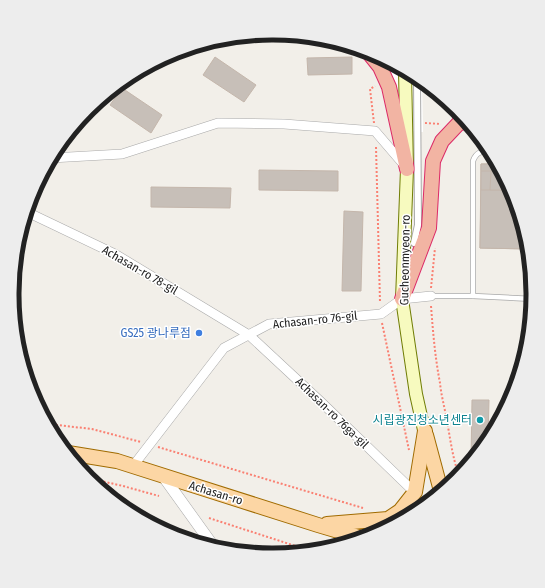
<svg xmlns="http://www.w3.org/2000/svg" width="545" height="588" viewBox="0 0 545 588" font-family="'Fira Sans Condensed','Noto Sans KR',sans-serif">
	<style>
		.pier { fill: #fff }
		.building { fill: #c7bfb8; stroke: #c4b6ab }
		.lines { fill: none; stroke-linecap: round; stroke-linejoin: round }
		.service-casing { stroke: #a9a9a9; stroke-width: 6 }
		.pedestrian-casing { stroke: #a9a9a9; stroke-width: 8 }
		.minor-casing { stroke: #a9a9a9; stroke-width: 10 }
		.tertiary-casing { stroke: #a9a9a9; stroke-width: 12 }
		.secondary-casing { stroke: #707d05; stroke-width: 14 }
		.primary-casing { stroke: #a06b00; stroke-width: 16 }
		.trunk-casing { stroke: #dc2a67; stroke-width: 16 }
		.path { stroke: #fa8072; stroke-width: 2; stroke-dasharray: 2 2; stroke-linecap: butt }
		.service { stroke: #fff; stroke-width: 4.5 }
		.pedestrian { stroke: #fff; stroke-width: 6 }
		.minor { stroke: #fff; stroke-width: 9 }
		.tertiary { stroke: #fff; stroke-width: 11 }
		.secondary { stroke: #f7fabf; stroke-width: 12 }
		.primary { stroke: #fcd6a4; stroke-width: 14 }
		.trunk { stroke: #f2b4a3; stroke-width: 14 }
		.shop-dot { fill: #3f7fe0; stroke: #fff; stroke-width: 1.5 }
		.culture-dot { fill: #0f9aa8; stroke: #fff; stroke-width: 1.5 }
		.labels { text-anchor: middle; stroke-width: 3; stroke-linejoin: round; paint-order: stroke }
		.street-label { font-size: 12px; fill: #222; stroke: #fff }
		.shop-label { font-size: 12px; fill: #366cbe; stroke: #fff; text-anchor: end }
		.culture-label { font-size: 12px; fill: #0d838f; stroke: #fff; text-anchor: end }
		.rim { fill: none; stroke: #222; stroke-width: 5 }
	</style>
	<rect width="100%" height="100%" fill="#f2efe9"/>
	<polygon class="pier" points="354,48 372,53 389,70 390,63 417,78 422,82 423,132 391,130 390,114 388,100 370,62"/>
	<g class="building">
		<polygon points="215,57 256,85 244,102 203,75"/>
		<polygon points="352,57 352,74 308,75 307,58"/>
		<polygon points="122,88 162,115 151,133 110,105"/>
		<polygon points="481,164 497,164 513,195 528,243 529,249 480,248 481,190 490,190 491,171 481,171"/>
		<polygon points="481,164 497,164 513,195 528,243 529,249 480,248"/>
		<polygon points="259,170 338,171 338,191 259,190"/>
		<polygon points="481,171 501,171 511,190 481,190"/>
		<polygon points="491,171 501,171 511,190 490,190"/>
		<polygon points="151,187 231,188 230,208 151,207"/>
		<polygon points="344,211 363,212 361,291 342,291"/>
		<polygon points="472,400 489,400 488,440 471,460"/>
	</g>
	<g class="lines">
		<g class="service-casing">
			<g id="service">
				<polyline points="431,296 473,296 533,299"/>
				<path d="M473 296V161C476 152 482 151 490 151"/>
			</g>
		</g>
		<g class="pedestrian-casing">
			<polyline id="pedestrian" points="414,243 418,225 417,77"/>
		</g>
		<g class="minor-casing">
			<g id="minor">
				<polyline points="51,158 122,154 218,123 284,124 375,131 405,166"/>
				<polyline points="27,212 115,254 249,335 320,401 408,486 415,492"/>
				<polyline points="133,466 224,348 269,324 381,314 402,299 431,296"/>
			</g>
		</g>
		<g class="tertiary-casing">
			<polyline id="tertiary" points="163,476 214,547"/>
		</g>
		<g class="secondary-casing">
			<polyline id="secondary" points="405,71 407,169 402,299 416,394 426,439"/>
		</g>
		<g class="primary-casing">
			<g id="primary">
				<polyline points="426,435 441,491"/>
				<polyline points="68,453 117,461 318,525 362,538"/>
				<polyline points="327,524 388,519 400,511 415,492 425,431"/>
			</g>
		</g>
		<g class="trunk-casing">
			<g id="trunk">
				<polyline points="368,52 380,67 389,87 407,169"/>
				<polyline points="402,299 429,228 433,161 442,141 458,124 466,121"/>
			</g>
		</g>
		<g class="path">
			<polyline points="374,123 370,89 375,86"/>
			<polyline points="425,123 441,124"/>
			<polyline points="376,147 380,302"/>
			<polyline points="431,288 435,248"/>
			<path d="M431 306C433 332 435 357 440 383 441 394 444 405 446 416 450 436 452 456 459 476"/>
			<polyline points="382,323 409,450"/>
			<polyline points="48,424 92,429 141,442"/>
			<polyline points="158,447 363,508"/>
			<polyline points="88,478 123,486 159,496"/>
			<polyline points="209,518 311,551"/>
		</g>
		<use href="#service" class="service"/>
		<use href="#pedestrian" class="pedestrian"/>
		<use href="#minor" class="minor"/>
		<use href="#tertiary" class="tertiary"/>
		<use href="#secondary" class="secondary"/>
		<use href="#primary" class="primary"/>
		<use href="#trunk" class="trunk"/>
	</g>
	<circle class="shop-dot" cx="199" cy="333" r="4"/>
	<circle class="culture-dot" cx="480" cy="420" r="4"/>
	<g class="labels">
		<g class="street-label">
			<text transform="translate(405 260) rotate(-89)" y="4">Gucheonmyeon-ro</text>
			<text transform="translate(140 270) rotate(30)" y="4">Achasan-ro 78-gil</text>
			<text transform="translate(315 320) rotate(-6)" y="4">Achasan-ro 76-gil</text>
			<text transform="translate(332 413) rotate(44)" y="4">Achasan-ro 76ga-gil</text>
			<text transform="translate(216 493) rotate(17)" y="4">Achasan-ro</text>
		</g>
		<g class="shop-label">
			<text x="191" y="337">GS25 광나루점</text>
		</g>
		<g class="culture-label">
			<text x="472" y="424">시립광진청소년센터</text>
		</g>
	</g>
	<path d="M0 0H545V588H0ZM272 40H273A253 253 0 0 1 526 293V295A253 253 0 0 1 273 548H272A253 253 0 0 1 19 295V293A253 253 0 0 1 272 40Z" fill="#ededed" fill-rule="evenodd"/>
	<path class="rim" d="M272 40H273A253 253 0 0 1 526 293V295A253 253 0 0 1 273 548H272A253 253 0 0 1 19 295V293A253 253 0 0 1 272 40Z"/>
</svg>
